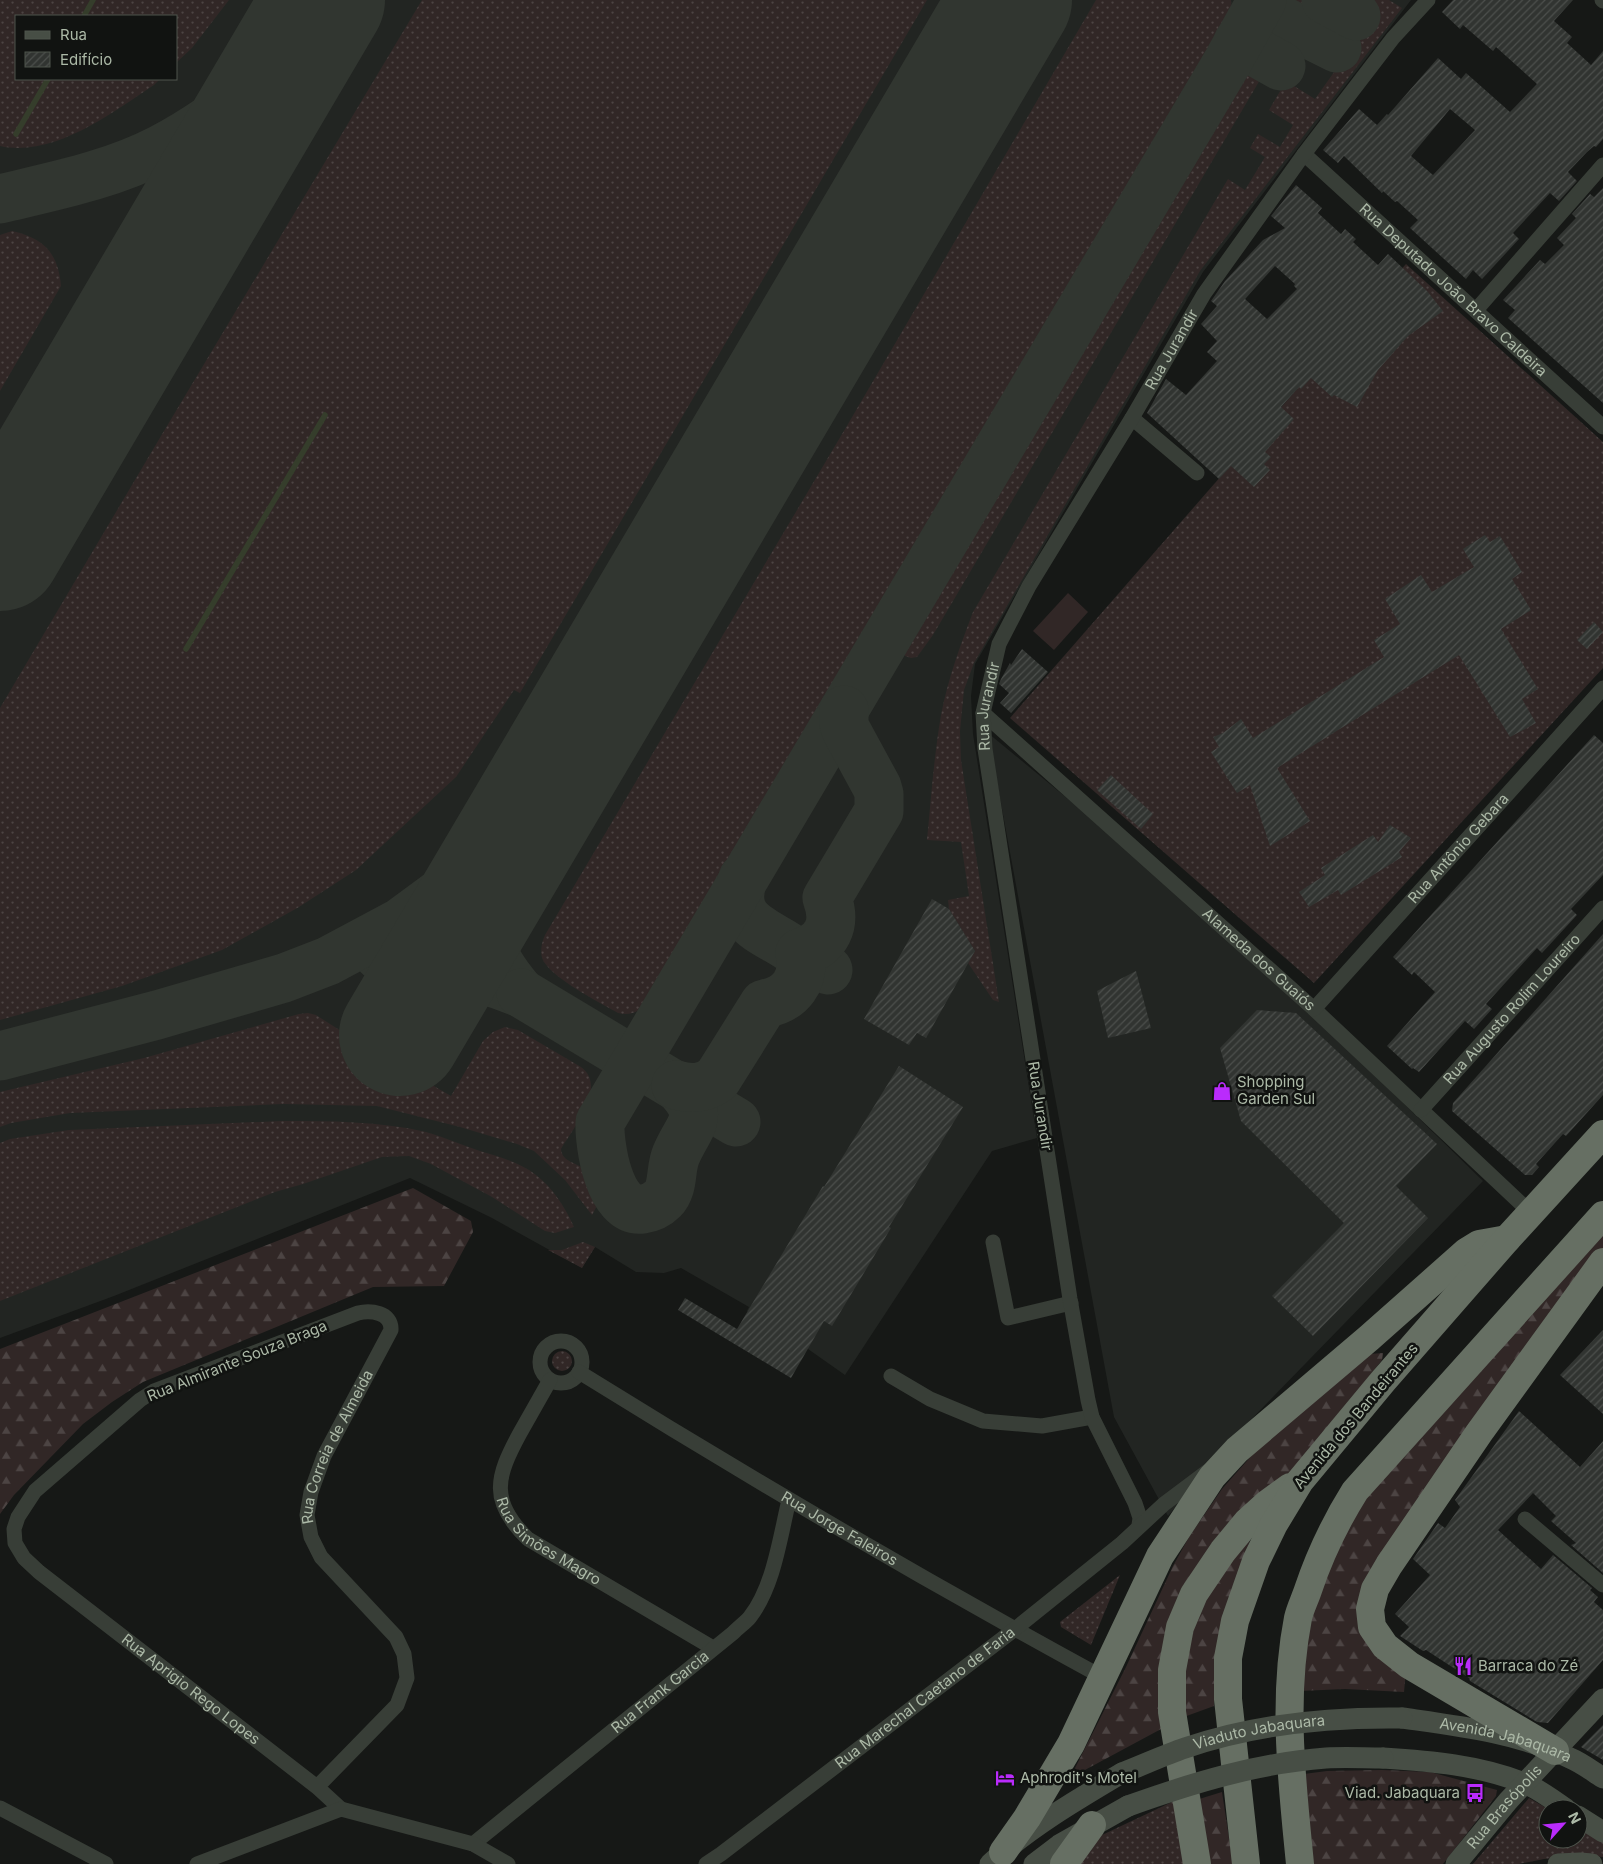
<svg xmlns="http://www.w3.org/2000/svg" width="1603" height="1864" viewBox="0 0 1603 1864" font-family="Inter,sans-serif">
	<style>
		.built { fill: #222522; fill-rule: evenodd }
		.grass { fill: url(#grass-dots) }
		.forest { fill: url(#forest-firs) }
		.pitch { fill: #312726 }
		.lines { fill: none; stroke-linecap: round; stroke-linejoin: round }
		.stream { stroke: #353d2b; stroke-width: 5.5 }
		.taxiway { stroke: #313630; stroke-width: 49 }
		.runway { stroke: #313630; stroke-width: 122 }
		.building { fill: url(#building-hatch); fill-rule: evenodd }
		.street { stroke: #383e37; stroke-width: 15 }
		.secondary { stroke: #474e45; stroke-width: 21 }
		.highway { stroke: #666f63; stroke-width: 28 }
		.secondary-bridge { stroke: #474e45; stroke-width: 21 }
		.labels { text-anchor: middle; stroke-width: 5; stroke-linejoin: round; paint-order: stroke }
		.street-label { font-size: 15px; fill: #acb9a7; stroke: #111311 }
		.poi-label { font-size: 15px; fill: #acb9a7; stroke: #111311; text-anchor: start }
	</style>
	<defs>
		<pattern id="grass-dots" width="8" height="8" patternUnits="userSpaceOnUse" patternTransform="scale(1.25)"><rect width="8" height="8" fill="#312726"/><path d="M2 2h.1M6 6h.1" fill="none" stroke="#4c4443" stroke-width="1.8" stroke-linecap="round"/></pattern>
		<pattern id="forest-firs" width="22" height="20" patternUnits="userSpaceOnUse" patternTransform="scale(1.25)"><rect width="22" height="20" fill="#312726"/><path d="M5 1l3.5 6h-7zM16 11l3.5 6h-7z" fill="#4c4443"/></pattern>
		<pattern id="building-hatch" width="6" height="6" patternUnits="userSpaceOnUse" patternTransform="scale(1.25)"><rect width="6" height="6" fill="#313431"/><path d="M-1 1l2-2M0 6l6-6M5 7l2-2" fill="none" stroke="#4c4f4c"/></pattern>
	</defs>
	<rect width="100%" height="100%" fill="#161816"/>
	<g class="built">
		<path d="M0 0H1411L1203 272 975 664 971 696 973 734 1037 1138 992 1151 845 1375 808 1349 747 1311 749 1307 681 1268 664 1273 636 1272 595 1247 582 1268 492 1218 410 1178 114 1296 0 1338ZM16 16H176V79H16Z"/>
		<polygon points="988,733 1147,864 1298,1000 1483,1181 1235,1436 1168,1516 1114,1417"/>
	</g>
	<g class="grass">
		<path d="M0 0H229L192 48 176 63V16H16V79H160L154 85C112 113 53 158 0 146Z"/>
		<polygon points="422,0 927,0 520,693 514,690 456,777 356,870 299,907 222,950 122,986 0,1020 0,708 158,441"/>
		<path d="M1096 0H1231L1232 16 956 489 650 1003C640 1011 632 1016 618 1013 599 1002 549 977 542 958 540 950 542 942 545 935L848 424Z"/>
		<path d="M1281 0H1304V6L1298 14C1287 16 1281 11 1281 0Z"/>
		<path d="M1361 0H1389L1402 8 1200 271 974 663 964 690 960 731 961 760 999 1002 993 1000 968 963 975 951 949 909 948 900 969 896 961 842 927 840C931 799 934 756 941 715 948 679 960 646 973 612L1228 179 1245 190 1265 157 1250 148 1258 134 1280 147 1293 125 1269 110 1286 81 1315 99 1378 10Z"/>
		<circle cx="1271" cy="37" r="10"/>
		<polygon points="1250,61 1257,61 1267,68 933,635 917,657 911,658 905,656 901,645 906,630 1242,64"/>
		<path d="M12 231C44 238 58 253 61 286L0 391V235Z"/>
		<polygon points="1406,264 1603,442 1603,668 1314,983 1010,718"/>
		<path d="M308 1013 316 1015 366 1047 357 1067 399 1091 408 1071 451 1096 483 1041 493 1032 505 1027 518 1030 581 1067C608 1087 573 1128 561 1149 562 1163 578 1162 586 1171 592 1179 596 1191 600 1200L592 1215 565 1180 534 1151 517 1144 460 1127 377 1106 283 1104 70 1113 11 1123 0 1127V1092L144 1058 299 1014Z"/>
		<path d="M282 1121C330 1121 379 1121 426 1132 444 1137 462 1145 480 1151 499 1157 520 1162 536 1175 553 1188 565 1207 574 1227L555 1233 545 1231 492 1197 431 1164 409 1156 382 1157 303 1184 275 1192 0 1301V1143L10 1139 69 1130Z"/>
		<polygon points="583,1242 595,1247 582,1268 548,1250 562,1250"/>
		<circle cx="562" cy="1361" r="10"/>
		<polygon points="1120,1575 1091,1645 1061,1627 1060,1622"/>
		<polygon points="1529,1798 1548,1809 1548,1839 1578,1839 1578,1827 1603,1842 1603,1857 1582,1855 1544,1859 1519,1864 1473,1864"/>
		<polygon points="1174,1801 1187,1864 1077,1864 1091,1845 1102,1835"/>
	</g>
	<g class="forest">
		<polygon points="413,1188 471,1221 473,1232 444,1286 373,1287 143,1382 112,1402 83,1424 14,1495 0,1514 0,1349"/>
		<polygon points="1603,1229 1603,1251 1367,1585 1406,1671 1404,1692 1345,1689 1300,1691 1310,1620 1328,1568 1365,1498"/>
		<polygon points="1383,1353 1382,1360 1293,1472 1215,1545 1163,1728 1070,1778 1126,1667 1173,1566 1189,1537 1222,1489 1261,1445 1369,1354"/>
		<polygon points="1254,1528 1225,1615 1217,1655 1214,1706 1181,1718 1189,1630 1202,1599"/>
		<polygon points="1382,1770 1430,1772 1497,1790 1496,1796 1443,1864 1312,1864 1304,1774 1327,1771"/>
		<polygon points="1222,1792 1233,1864 1207,1864 1196,1800"/>
	</g>
	<polygon class="pitch" points="1068,593 1088,612 1054,650 1033,631"/>
	<g class="lines">
		<g class="stream">
			<polyline points="84,16 93,0"/>
			<polyline points="16,134 48,79"/>
			<polyline points="186,649 325,415"/>
		</g>
		<g class="taxiway">
			<polyline points="1265,0 1269,13 1273,16 1337,48"/>
			<polyline points="1326,0 1356,16"/>
			<polyline points="987,41 1003,0"/>
			<polyline points="1238,42 1281,66"/>
			<path d="M0 199C54 186 111 175 161 149 206 126 246 93 287 63"/>
			<path d="M743 878C731 916 753 926 781 942 797 952 812 961 828 970"/>
			<polyline points="379,956 463,929"/>
			<path d="M439 970C470 975 493 981 521 993 504 973 488 951 487 924 486 906 494 887 498 870"/>
			<polyline points="521,993 736,1122"/>
			<polyline points="0,1056 157,1015 284,978 328,961 401,922 458,880 515,826 594,707"/>
			<path d="M676 1085C708 1117 689 1124 676 1155 670 1169 674 1188 663 1199 658 1204 650 1208 643 1209 609 1214 599 1144 600 1122L1228 61 1262 0"/>
			<path d="M676 1085C691 1089 703 1089 717 1079L764 1004C791 999 805 981 800 953 827 944 837 925 827 898L879 811V794L877 787 846 730 844 724V710"/>
		</g>
		<g class="runway">
			<polyline points="0,550 324,0"/>
			<polyline points="400,1035 1011,0"/>
		</g>
	</g>
	<g class="building">
		<path d="M1453 0H1573L1554 21 1572 37 1567 43 1591 65 1603 51V139L1596 147 1594 146 1587 152 1568 172 1577 181 1559 201 1550 193 1513 233 1519 239 1482 279 1473 270 1466 279 1410 228 1418 220 1397 201 1395 202 1383 191 1382 193 1344 156 1338 163 1323 150 1359 109 1377 125 1387 114 1388 115 1438 58 1461 79 1466 73 1510 112 1537 84 1496 47 1493 51 1463 25 1460 29 1442 12ZM1450 109 1475 130 1433 175 1411 156Z"/>
		<path d="M1296 185 1322 208 1318 213 1341 234 1345 229 1356 239 1353 242 1378 265 1388 254 1427 291 1443 311 1408 336 1378 370 1357 407 1334 395 1332 397 1311 378 1301 389 1299 387 1281 407 1294 419 1265 452 1271 457 1264 464 1270 470 1254 487 1231 466 1219 479 1147 413 1166 379 1186 395 1217 361 1207 352 1217 341 1201 324 1217 306 1211 301 1225 281 1263 240 1285 228 1271 216ZM1275 266 1295 284 1294 286 1297 289 1267 319 1245 299Z"/>
		<polygon points="1603,188 1603,403 1508,318 1515,310 1503,300 1540,260 1545,264 1564,245 1557,238 1576,218 1572,214 1590,194 1594,197"/>
		<polygon points="1485,535 1490,542 1500,536 1522,572 1512,579 1531,610 1501,629 1538,689 1522,699 1536,723 1510,737 1459,655 1277,768 1310,821 1270,846 1250,785 1237,793 1211,752 1219,747 1213,737 1223,733 1241,719 1253,738 1384,657 1374,640 1400,624 1385,599 1421,575 1432,592 1474,567 1463,549"/>
		<polygon points="1594,622 1603,632 1587,649 1577,640"/>
		<polygon points="1022,649 1048,672 1011,713 1000,703 1009,693 999,684 1001,679 1010,663 1011,665"/>
		<polygon points="1594,735 1603,743 1603,875 1571,909 1577,915 1542,953 1537,948 1486,1004 1492,1009 1474,1029 1465,1021 1419,1072 1413,1068 1412,1069 1387,1046 1435,992 1414,972 1412,975 1393,957"/>
		<polygon points="1111,775 1153,814 1141,829 1097,790"/>
		<polygon points="1390,825 1411,838 1399,852 1402,857 1341,895 1338,890 1309,907 1299,892 1325,875 1321,868 1373,835 1378,842"/>
		<polygon points="932,899 949,909 975,951 926,1038 917,1033 909,1045 864,1019"/>
		<polygon points="1603,934 1603,1095 1566,1136 1563,1134 1536,1164 1539,1167 1532,1175 1525,1175 1452,1111 1453,1103"/>
		<polygon points="1136,971 1151,1028 1108,1038 1097,991"/>
		<polygon points="1257,1010 1296,1013 1437,1144 1396,1186 1428,1218 1313,1336 1272,1296 1344,1223 1241,1121 1220,1048"/>
		<polygon points="899,1066 963,1107 889,1227 891,1228 832,1326 824,1321 791,1378 678,1310 685,1298 737,1329 823,1186 824,1187"/>
		<polygon points="1603,1330 1603,1414 1560,1375"/>
		<polygon points="1519,1411 1580,1467 1603,1441 1603,1573 1571,1545 1576,1543 1551,1521 1556,1516 1533,1493 1498,1530 1541,1569 1553,1555 1592,1588 1590,1590 1598,1597 1594,1602 1603,1610 1603,1660 1548,1723 1537,1722 1470,1681 1469,1678 1426,1650 1423,1651 1400,1636 1409,1627 1395,1614 1430,1575 1413,1559 1438,1523 1445,1528 1460,1507 1455,1500"/>
		<polygon points="1603,1725 1603,1760 1581,1747"/>
	</g>
	<g class="lines">
		<g class="street">
			<polyline points="1602,0 1603,1"/>
			<path id="s1" d="M1304 154 1603 427"/>
			<polyline points="1476,310 1603,165"/>
			<polyline points="1132,418 1197,473"/>
			<path id="s2" d="M983 713 1314 1009 1530 1212"/>
			<path id="s3" d="M1314 1009 1603 688"/>
			<path id="s4" d="M1421 1110 1603 908"/>
			<polyline points="993,1242 1008,1318 1071,1303"/>
			<circle cx="561" cy="1362" r="21"/>
			<path id="s5" d="M579 1372C751 1479 926 1581 1104 1678"/>
			<polyline points="891,1376 930,1399 983,1421 1042,1426 1092,1417"/>
			<path id="s6" d="M550 1380C540 1398 530 1415 520 1433 496 1477 489 1501 528 1539L713 1648"/>
			<polyline points="1525,1519 1603,1585"/>
			<path id="s7" d="M1139 1525 1140 1518 1135 1503 1092 1417 1088 1400 1070 1299 985 749 983 713 999 644 1029 586 1132 418 1204 294 1304 154 1393 38 1428 0"/>
			<path id="s8" d="M317 1787 397 1705 407 1678 404 1654 396 1637 321 1557 311 1537 307 1515 311 1492 324 1456 391 1330C392 1312 370 1310 358 1313L154 1391 140 1400 35 1491 18 1517 14 1529 15 1543 24 1558 39 1572 317 1787 341 1809"/>
			<polyline points="0,1808 106,1864"/>
			<path id="s9" d="M473 1844 733 1633C739 1627 746 1622 750 1617 774 1586 780 1537 789 1500"/>
			<polyline points="197,1864 341,1809 473,1844 508,1864"/>
			<path id="s10" d="M706 1864 721 1854 1015 1629 1122 1543 1164 1504 1208 1471"/>
		</g>
		<g class="secondary">
			<path id="s11" d="M1402 1718C1458 1726 1519 1733 1570 1758 1582 1763 1592 1771 1603 1778"/>
			<path d="M1383 1758C1430 1761 1479 1765 1524 1783 1539 1789 1553 1800 1566 1809"/>
			<polyline points="1578,1816 1603,1832"/>
			<path d="M990 1864C1027 1829 1078 1799 1122 1773"/>
			<polyline points="1034,1864 1059,1845 1128,1806"/>
			<path id="s12" d="M1456 1864 1508 1801 1603 1699"/>
			<polyline points="1558,1864 1580,1863 1592,1864"/>
		</g>
		<g class="highway">
			<polyline points="1555,1751 1409,1665 1385,1646 1372,1627 1370,1609 1375,1589 1389,1565 1479,1433 1603,1262"/>
			<polyline points="1003,1852 1027,1818 1071,1744 1160,1556 1212,1477 1237,1450 1369,1338 1466,1252 1479,1244 1507,1239"/>
			<polyline points="1064,1864 1092,1825"/>
			<polyline points="1197,1864 1172,1712 1172,1670 1180,1627 1194,1594 1223,1551 1247,1522 1268,1503 1290,1487"/>
			<polyline points="1246,1864 1228,1699 1228,1658 1235,1621 1256,1561 1274,1524 1300,1481 1383,1381 1507,1239 1603,1134"/>
			<path d="M1300 1864C1292 1782 1282 1700 1298 1618 1300 1609 1305 1599 1308 1590 1320 1554 1335 1523 1355 1491L1603 1215"/>
		</g>
		<g class="secondary-bridge">
			<path id="s13" d="M1122 1773C1143 1765 1164 1755 1185 1748 1254 1724 1330 1717 1402 1718"/>
			<path d="M1128 1806C1192 1783 1258 1763 1326 1758 1345 1757 1364 1758 1383 1758"/>
		</g>
	</g>
	<defs>
		<g id="shop-bare" transform="scale(1.5)"><path d="M-5-2.5h2.3a2.7 3.5 0 0 1 5.4 0H5L5.5 6h-11ZM-1.5-2.5h3a1.5 2.3 0 0 0-3 0Z" fill="#ba2bfc" stroke="#111311" stroke-width="2.5" paint-order="stroke"/></g>
		<g id="restaurant-bare" transform="scale(1.5)"><path d="M-5-6h1v4h1v-4h1v4h1v-4h1v5L-1.5 .5V6h-2V.5L-5-1ZM5-6V6H3V1.5H1.5Q1.5-4 5-6Z" fill="#ba2bfc" stroke="#111311" stroke-width="2.5" paint-order="stroke"/></g>
		<g id="hotel-bare" transform="scale(1.5)"><path d="M-6-4.5h1.5V1H6V5H4.5V3h-9V5H-6ZM-4 0a1.8 1.8 0 1 1 3.6 0ZM.5 0V-2.5h3Q6-2.5 6 0Z" fill="#ba2bfc" stroke="#111311" stroke-width="2.5" paint-order="stroke"/></g>
		<g id="bus-bare" transform="scale(1.5)"><path d="M-5-6H5V4H4V6H2V4H-2V6H-4V4H-5ZM-3.5-4V0h7V-4ZM-3.5 1.2v1.5H-2V1.2ZM2 1.2v1.5H3.5V1.2Z" fill="#ba2bfc" stroke="#111311" stroke-width="2.5" paint-order="stroke"/></g>
	</defs>
	<g fill-rule="evenodd">
		<use href="#shop-bare" x="1222" y="1091"/>
		<use href="#restaurant-bare" x="1463" y="1666"/>
		<use href="#hotel-bare" x="1005" y="1778"/>
		<use href="#bus-bare" x="1475" y="1793"/>
	</g>
	<g class="labels">
		<g class="street-label">
			<text dy="5" stroke="none"><textPath href="#s1" startOffset="202">Rua Deputado João Bravo Caldeira</textPath></text>
			<text dy="5" stroke="none"><textPath href="#s7" startOffset="1244">Rua Jurandir</textPath></text>
			<text dy="5" stroke="none"><textPath href="#s7" startOffset="839">Rua Jurandir</textPath></text>
			<text dy="5" stroke="none"><textPath href="#s3" startOffset="216">Rua Antônio Gebara</textPath></text>
			<text dy="5" stroke="none"><textPath href="#s2" startOffset="370">Alameda dos Guaiós</textPath></text>
			<text dy="5" stroke="none"><textPath href="#s4" startOffset="136">Rua Augusto Rolim Loureiro</textPath></text>
			<text transform="translate(1040 1106) rotate(81)" y="5">Rua Jurandir</text>
			<text transform="translate(237 1361) rotate(-22)" y="5">Rua Almirante Souza Braga</text>
			<text transform="translate(1356 1416) rotate(-50)" y="5">Avenida dos Bandeirantes</text>
			<text dy="5" stroke="none"><textPath href="#s8" startOffset="415">Rua Correia de Almeida</textPath></text>
			<text dy="5" stroke="none"><textPath href="#s5" startOffset="304">Rua Jorge Faleiros</textPath></text>
			<text dy="5" stroke="none"><textPath href="#s6" startOffset="196">Rua Simões Magro</textPath></text>
			<text dy="5" stroke="none"><textPath href="#s8" startOffset="1250">Rua Aprigio Rego Lopes</textPath></text>
			<text dy="5" stroke="none"><textPath href="#s9" startOffset="241">Rua Frank Garcia</textPath></text>
			<text dy="5" stroke="none"><textPath href="#s10" startOffset="275">Rua Marechal Caetano de Faria</textPath></text>
			<text dy="5" stroke="none"><textPath href="#s13" startOffset="144">Viaduto Jabaquara</textPath></text>
			<text dy="5" stroke="none"><textPath href="#s11" startOffset="106">Avenida Jabaquara</textPath></text>
			<text dy="5" stroke="none"><textPath href="#s12" startOffset="75">Rua Brasópolis</textPath></text>
		</g>
		<g class="poi-label">
			<text x="1237" y="1087">Shopping<tspan x="1237" dy="17">Garden Sul</tspan></text>
			<text x="1478" y="1671">Barraca do Zé</text>
			<text x="1020" y="1783">Aphrodit's Motel</text>
			<text x="1460" y="1798" text-anchor="end">Viad. Jabaquara</text>
		</g>
	</g>
	<rect x="15" y="15" width="162" height="65" fill="#111311" stroke="#4f554d"/>
	<rect x="25" y="31" width="25" height="8" fill="#474e45" stroke="#4f554d"/>
	<text x="60" y="40" font-size="15" fill="#acb9a7">Rua</text>
	<rect x="25" y="52" width="25" height="15" fill="url(#building-hatch)" stroke="#4f554d"/>
	<text x="60" y="65" font-size="15" fill="#acb9a7">Edifício</text>
	<g transform="translate(1563 1824) rotate(63)"><circle r="24" fill="#111311" stroke="#4f554d"/>
	<path d="M0-4L9 19L0 12L-9 19Z" fill="#ba2bfc"/>
	<text y="-8" font-size="14" font-weight="bold" text-anchor="middle" fill="#acb9a7">N</text>
	</g>
</svg>
